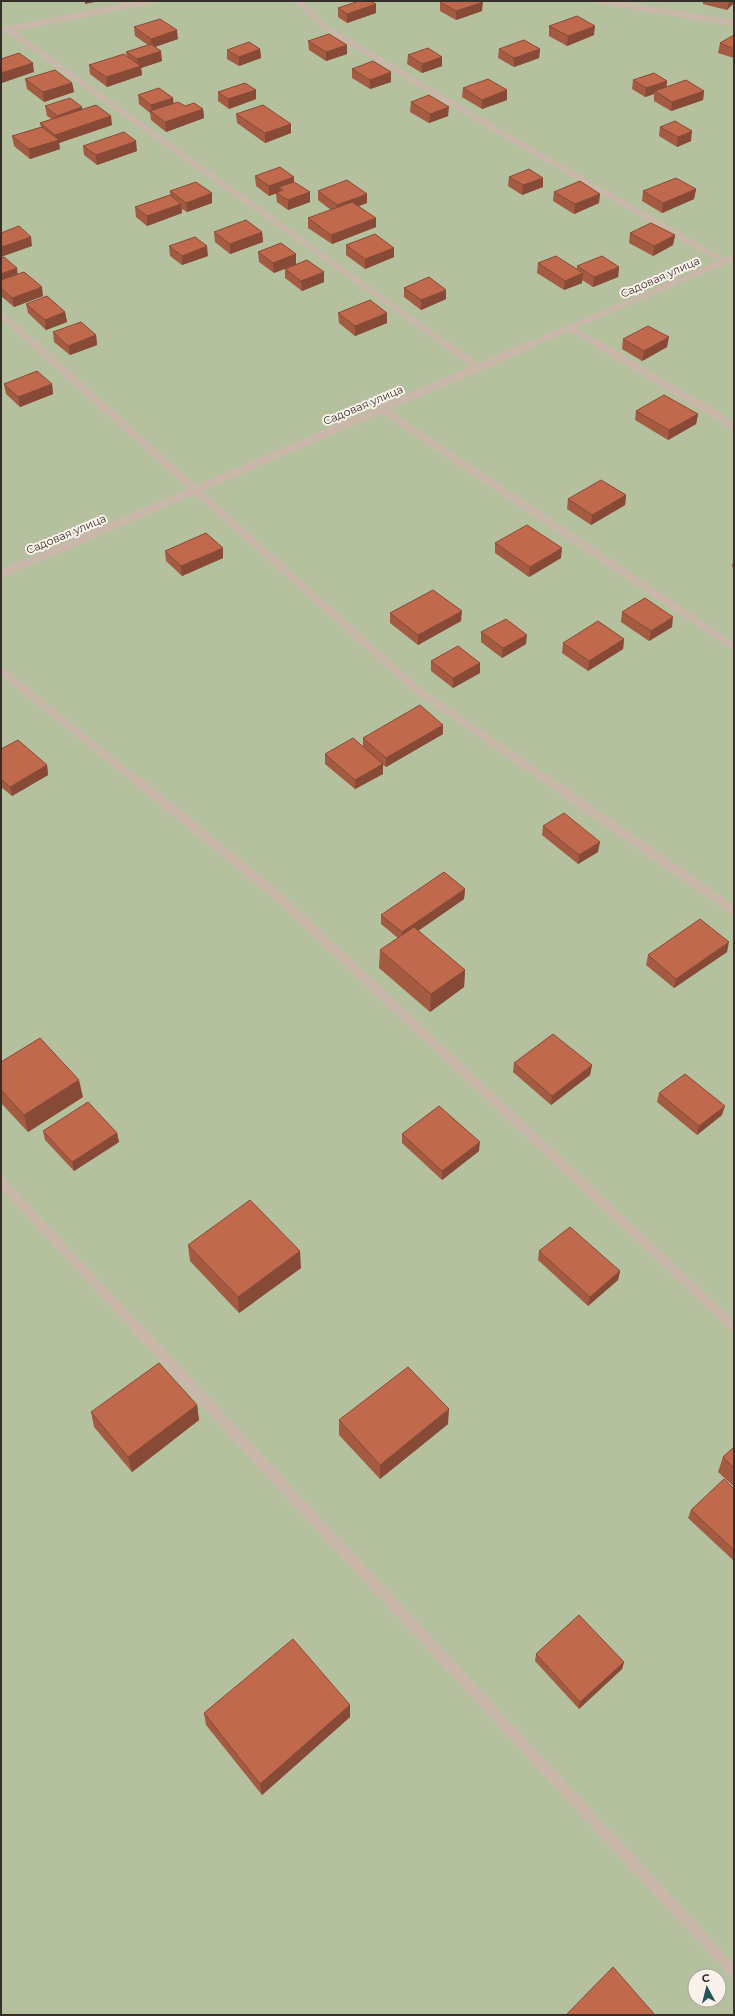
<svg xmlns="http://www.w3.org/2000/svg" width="735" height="2016" viewBox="0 0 735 2016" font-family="Montserrat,sans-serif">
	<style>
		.green { fill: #b5c09e; fill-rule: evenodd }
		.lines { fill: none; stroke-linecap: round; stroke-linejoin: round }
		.service-far3 { stroke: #c9b8aa; stroke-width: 6 }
		.service-far2 { stroke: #c9b8aa; stroke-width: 8 }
		.service-far1 { stroke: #c9b8aa; stroke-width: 10 }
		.service { stroke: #c9b8aa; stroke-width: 12 }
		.minor { stroke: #c9b8aa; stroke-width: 6 }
		.wall { fill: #a55a42 }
		.shaded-wall { fill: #864a36 }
		.building { fill: #c0694d; stroke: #864a36 }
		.labels { text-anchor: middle; stroke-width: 4; stroke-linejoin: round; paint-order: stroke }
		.far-street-label { font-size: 11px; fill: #372e29; stroke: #f9f2ea }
	</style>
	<rect width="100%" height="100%" fill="#f1e8de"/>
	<path class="green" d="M1 1H734V2015H1ZM695 1976H719V2000H695Z"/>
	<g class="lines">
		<g class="service-far3">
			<polyline points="298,1 324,27 503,134 723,261 728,262"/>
			<polyline points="7,29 448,346"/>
			<polyline points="3,30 152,1"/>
			<polyline points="1,315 36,346"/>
			<polyline points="570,328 601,346"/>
			<polyline points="527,346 734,257"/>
		</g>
		<g class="service-far2">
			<polyline points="35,345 417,690 548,781"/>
			<polyline points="447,345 477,367"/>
			<polyline points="599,345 734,426"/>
			<polyline points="381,409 734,647"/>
			<polyline points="1,574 530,345"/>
			<polyline points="1,671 137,781"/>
		</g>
		<g class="service-far1">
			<polyline points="136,780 273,892 734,1327"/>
			<polyline points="547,780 734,911"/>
			<polyline points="1,1182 137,1328"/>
		</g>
		<polyline class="service" points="136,1327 734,1972"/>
		<polyline class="minor" points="600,1 734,23"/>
	</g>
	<g class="wall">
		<polygon points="703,1 734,1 727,10 703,4"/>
		<polygon points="440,2 482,11 456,20 440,11"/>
		<polygon points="338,8 376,13 347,23 338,17"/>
		<polygon points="549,26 594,35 567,46 549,36"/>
		<polygon points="134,27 178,39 154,47 162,61 141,68 142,75 107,87 90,74 89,65 127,56 126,52 148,45 135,36"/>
		<polygon points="734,35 734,58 718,53 720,43"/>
		<polygon points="308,41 347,54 326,61 309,50"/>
		<polygon points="260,49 261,58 239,66 227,59 227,50"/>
		<polygon points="499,49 540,49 539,58 514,67 498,58"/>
		<polygon points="408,55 442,66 422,73 407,64"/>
		<polygon points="352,69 391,82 370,89 352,78"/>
		<polygon points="25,79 72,83 74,92 44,102 27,89"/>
		<polygon points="633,80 667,81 666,87 704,91 703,100 671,111 654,101 654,94 645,97 632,89"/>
		<polygon points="463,88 507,90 507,100 482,109 462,97"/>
		<polygon points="256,90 256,99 229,109 218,101 218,92"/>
		<polygon points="138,95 185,106 203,109 204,118 166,132 151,120 150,113 139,104"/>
		<polygon points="411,102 448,116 429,123 410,112"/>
		<polygon points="45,106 82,109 112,125 59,143 60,149 30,159 14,146 12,136 41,127 40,123 52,119 47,116"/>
		<polygon points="236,114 291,133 265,143 237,123"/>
		<polygon points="660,127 691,141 677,147 659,136"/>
		<polygon points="83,146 137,151 97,165 84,155"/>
		<polygon points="255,176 294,177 294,182 310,192 310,202 288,210 277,202 276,193 269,196 256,186"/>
		<polygon points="509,177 543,187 522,195 508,186"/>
		<polygon points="696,189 694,199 662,213 642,201 643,191"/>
		<polygon points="170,191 212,193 212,203 187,212 182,209 182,213 147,226 136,217 135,207 170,195"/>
		<polygon points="318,191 367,203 359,206 376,227 332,244 308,228 308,218 331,210 318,200"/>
		<polygon points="554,192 599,203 574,214 553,201"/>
		<polygon points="214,232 262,232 263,242 230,254 215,242"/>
		<polygon points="630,233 675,235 673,245 653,256 629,243"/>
		<polygon points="346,245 394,248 394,257 365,269 346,255"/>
		<polygon points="169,246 208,256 182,265 170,256"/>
		<polygon points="258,252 296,254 296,264 324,282 302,291 285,278 285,269 274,273 259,262"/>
		<polygon points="1,258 18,274 43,296 14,307 1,296"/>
		<polygon points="538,263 577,269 577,266 619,267 618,277 593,287 582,280 582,283 564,290 537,273"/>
		<polygon points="404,288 446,299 421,310 404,297"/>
		<polygon points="26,304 65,312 67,322 46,330 28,313"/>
		<polygon points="338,313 387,323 355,336 339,323"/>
		<polygon points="53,332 96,335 97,345 70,355 54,342"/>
		<polygon points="623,339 667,347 642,361 622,349"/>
		<polygon points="4,384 52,384 53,394 20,407 6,394"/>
		<polygon points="636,411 698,414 696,424 668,440 635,420"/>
		<polygon points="626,495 625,505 591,525 567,509 568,499"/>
		<polygon points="495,543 561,558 529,577 495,553"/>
		<polygon points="165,551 223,558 182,576 166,561"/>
		<polygon points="734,556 734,568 732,567"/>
		<polygon points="622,612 672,627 649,641 621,622"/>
		<polygon points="390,613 461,621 418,645 390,623"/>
		<polygon points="481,632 526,644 502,658 481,642"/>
		<polygon points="624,639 623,649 588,671 562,653 563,643"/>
		<polygon points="431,661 480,663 480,673 453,688 431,671"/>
		<polygon points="443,734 386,767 383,765 383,774 355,789 325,764 325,754 363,747 363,738"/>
		<polygon points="1,749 47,765 48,775 12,796 1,787"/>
		<polygon points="543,826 598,852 578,864 542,835"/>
		<polygon points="465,889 464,899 418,931 465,970 464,987 430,1012 379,968 380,950 398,938 381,924 381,915"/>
		<polygon points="727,952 674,988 646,965 648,955"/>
		<polygon points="1,1062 83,1097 28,1132 1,1103"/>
		<polygon points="514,1063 592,1065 590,1075 551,1105 513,1072"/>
		<polygon points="659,1093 722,1115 697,1135 657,1102"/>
		<polygon points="43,1131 117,1133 119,1142 74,1171 45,1140"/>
		<polygon points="402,1134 479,1151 442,1180 402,1143"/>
		<polygon points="188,1245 301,1268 239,1313 190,1261"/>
		<polygon points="539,1251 620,1271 618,1280 588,1306 538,1260"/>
		<polygon points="197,1405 199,1420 132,1472 94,1427 91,1412"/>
		<polygon points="339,1420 448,1424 380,1479 339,1435"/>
		<polygon points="734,1447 734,1487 718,1472 723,1457"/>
		<polygon points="734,1489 734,1561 688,1518 691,1510"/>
		<polygon points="536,1654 624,1662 622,1669 579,1709 535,1661"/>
		<polygon points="350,1705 350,1717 262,1795 206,1725 204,1713"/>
	</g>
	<g class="shaded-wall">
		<polygon points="85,1 101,1 85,4"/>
		<polygon points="729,1 734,1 734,3 727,10"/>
		<polygon points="483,2 482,11 456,20 456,11"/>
		<polygon points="376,4 376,13 347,23 347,14"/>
		<polygon points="595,26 594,35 567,46 568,36"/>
		<polygon points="177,30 178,39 152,48 151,39"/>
		<polygon points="347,45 347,54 326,61 326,52"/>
		<polygon points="260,49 261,58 239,66 239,57"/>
		<polygon points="540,49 539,58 514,67 514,58"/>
		<polygon points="161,51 162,61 141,68 142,75 107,87 106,77 138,67 137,59"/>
		<polygon points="442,57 442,66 422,73 422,64"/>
		<polygon points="33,63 34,72 2,83 1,73"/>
		<polygon points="391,72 391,82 370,89 370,80"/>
		<polygon points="667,81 666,91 655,91 654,94 645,97 646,88"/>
		<polygon points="72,83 74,92 44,102 43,92"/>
		<polygon points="256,90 256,99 229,109 228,99"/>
		<polygon points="507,90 507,100 482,109 482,100"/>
		<polygon points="704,91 703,100 671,111 672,102"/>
		<polygon points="173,98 174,107 152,112 151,105"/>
		<polygon points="82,107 83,117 59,125 57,116"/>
		<polygon points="449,107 448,116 429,123 430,114"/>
		<polygon points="203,109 204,118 166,132 165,122"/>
		<polygon points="111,116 112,125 59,143 60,149 30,159 29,149 56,140 55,135"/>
		<polygon points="291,124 291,133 265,143 265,133"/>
		<polygon points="692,131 691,141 677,147 678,137"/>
		<polygon points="136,141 137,151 97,165 96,155"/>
		<polygon points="294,177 294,186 279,187 280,192 269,196 269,186"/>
		<polygon points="543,178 543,187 522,195 523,185"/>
		<polygon points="696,189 694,199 662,213 663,203"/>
		<polygon points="310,192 310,202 288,210 288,200"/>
		<polygon points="212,193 212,203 187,212 186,203"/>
		<polygon points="367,194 367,203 338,214 337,205"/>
		<polygon points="600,194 599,203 574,214 575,204"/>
		<polygon points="181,204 182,213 147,226 147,216"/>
		<polygon points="376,218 376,227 332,244 331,235"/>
		<polygon points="262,232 263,242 230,254 230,244"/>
		<polygon points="675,235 673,245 653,256 654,246"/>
		<polygon points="31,237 32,246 1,257 1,247"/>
		<polygon points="207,246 208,256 182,265 182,256"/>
		<polygon points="394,248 394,257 365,269 365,259"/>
		<polygon points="296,254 296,264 274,273 273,263"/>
		<polygon points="619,267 618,277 593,287 594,277"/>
		<polygon points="17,268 18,278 1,284 1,274"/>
		<polygon points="324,272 324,282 302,291 301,281"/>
		<polygon points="583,273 582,283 564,290 565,281"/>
		<polygon points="42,287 43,296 14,307 12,298"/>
		<polygon points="446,290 446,299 421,310 421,300"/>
		<polygon points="65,312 67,322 46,330 45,320"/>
		<polygon points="387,313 387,323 355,336 355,326"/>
		<polygon points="96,335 97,345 70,355 68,346"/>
		<polygon points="669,337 667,347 642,361 644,351"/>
		<polygon points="52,384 53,394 20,407 18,397"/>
		<polygon points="698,414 696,424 668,440 669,430"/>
		<polygon points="626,495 625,505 591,525 592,515"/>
		<polygon points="223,548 223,558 182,576 181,566"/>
		<polygon points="562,548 561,558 529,577 530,567"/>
		<polygon points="462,611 461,621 418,645 418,635"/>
		<polygon points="673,617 672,627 649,641 651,631"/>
		<polygon points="527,635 526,644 502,658 503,648"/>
		<polygon points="624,639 623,649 588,671 589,661"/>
		<polygon points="480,663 480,673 453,688 453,678"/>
		<polygon points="443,725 443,734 386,767 386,758"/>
		<polygon points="383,764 383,774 355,789 355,780"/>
		<polygon points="47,765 48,775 12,796 10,787"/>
		<polygon points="600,842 598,852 578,864 579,855"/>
		<polygon points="465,889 464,899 402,942 402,932"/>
		<polygon points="729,942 727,952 674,988 676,979"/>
		<polygon points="465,970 464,987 430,1012 431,994"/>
		<polygon points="592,1065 590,1075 551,1105 552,1096"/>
		<polygon points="79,1080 83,1097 28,1132 24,1115"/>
		<polygon points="725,1106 722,1115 697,1135 699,1126"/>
		<polygon points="117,1133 119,1142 74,1171 72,1162"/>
		<polygon points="480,1142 479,1151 442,1180 442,1171"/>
		<polygon points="300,1251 301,1268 239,1313 238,1297"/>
		<polygon points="620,1271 618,1280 588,1306 590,1297"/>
		<polygon points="197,1405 199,1420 132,1472 128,1457"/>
		<polygon points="449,1409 448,1424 380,1479 380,1465"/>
		<polygon points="624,1662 622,1669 579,1709 580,1702"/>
		<polygon points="350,1705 350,1717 262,1795 260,1784"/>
	</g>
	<g class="building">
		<polygon points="359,1 370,1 376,4 347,14 338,8"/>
		<polygon points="442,1 481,1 483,2 456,11 440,2"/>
		<polygon points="577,16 595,26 568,36 549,26"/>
		<polygon points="160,19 177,30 151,39 134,27"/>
		<polygon points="329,34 347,45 326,52 308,41"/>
		<polygon points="734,35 734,49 720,43"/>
		<polygon points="524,40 540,49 514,58 499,49"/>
		<polygon points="249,42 260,49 239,57 227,50"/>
		<polygon points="151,44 161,51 137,59 126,52"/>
		<polygon points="428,48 442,57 422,64 408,55"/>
		<polygon points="19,53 33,63 1,73 1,59"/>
		<polygon points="124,54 141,66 106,77 89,65"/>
		<polygon points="373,61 391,72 370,80 352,69"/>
		<polygon points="55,70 72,83 43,92 25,79"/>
		<polygon points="654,73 667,81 646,88 633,80"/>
		<polygon points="488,79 507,90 482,100 463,88"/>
		<polygon points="686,80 704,91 672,102 655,91"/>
		<polygon points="245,83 256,90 228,99 218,92"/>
		<polygon points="159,88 173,98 151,105 138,95"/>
		<polygon points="429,95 449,107 430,114 411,102"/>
		<polygon points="70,98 82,107 57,116 45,106"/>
		<polygon points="178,102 185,106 194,103 203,109 165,122 150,111"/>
		<polygon points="96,105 111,116 55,135 40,123"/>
		<polygon points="263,105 291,124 265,133 236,114"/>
		<polygon points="675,121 692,131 678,137 660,127"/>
		<polygon points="42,127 59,140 29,149 12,136"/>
		<polygon points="124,132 136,141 96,155 83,146"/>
		<polygon points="280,167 294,177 269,186 255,176"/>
		<polygon points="529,169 543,178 523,185 509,177"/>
		<polygon points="676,178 696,189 663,203 643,191"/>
		<polygon points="347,180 367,194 337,205 318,191"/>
		<polygon points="580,181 600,194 575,204 554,192"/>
		<polygon points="196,182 212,193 186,203 170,191"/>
		<polygon points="294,182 310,192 288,200 276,193 283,190 279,187"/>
		<polygon points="170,195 181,204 147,216 135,207"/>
		<polygon points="352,202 376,218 331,235 308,218"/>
		<polygon points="246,220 262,232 230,244 214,232"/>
		<polygon points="651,223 675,235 654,246 630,233"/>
		<polygon points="19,226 31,237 1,247 1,233"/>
		<polygon points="375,234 394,248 365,259 346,245"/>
		<polygon points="195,237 207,246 182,256 169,246"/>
		<polygon points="281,243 296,254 273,263 258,252"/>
		<polygon points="556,256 583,273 565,281 538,263"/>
		<polygon points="602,256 619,267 594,277 577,266"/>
		<polygon points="4,257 17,268 1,274 1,258"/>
		<polygon points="307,260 324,272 301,281 285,269"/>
		<polygon points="24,272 42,287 12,298 1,288 1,280"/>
		<polygon points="429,277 446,290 421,300 404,288"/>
		<polygon points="47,296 65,312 45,320 26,304"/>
		<polygon points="370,300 387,313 355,326 338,313"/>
		<polygon points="81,322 96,335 68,346 53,332"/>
		<polygon points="648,326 669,337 644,351 623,339"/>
		<polygon points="37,371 52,384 18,397 4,384"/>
		<polygon points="664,395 698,414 669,430 636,411"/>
		<polygon points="601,480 626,495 592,515 568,499"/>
		<polygon points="527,525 562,548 530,567 495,543"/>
		<polygon points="206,533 223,548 181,566 165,551"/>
		<polygon points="433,590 462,611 418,635 390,613"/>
		<polygon points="645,598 673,617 651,631 622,612"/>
		<polygon points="506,619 527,635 503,648 481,632"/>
		<polygon points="598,621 624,639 589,661 563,643"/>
		<polygon points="458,646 480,663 453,678 431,661"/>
		<polygon points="420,705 443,725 386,758 363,738"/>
		<polygon points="353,738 383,764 355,780 325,754"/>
		<polygon points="18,740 47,765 10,787 1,779 1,749"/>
		<polygon points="564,813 600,842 579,855 543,826"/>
		<polygon points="444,872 465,889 402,932 381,915"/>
		<polygon points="700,919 729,942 676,979 648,955"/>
		<polygon points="414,927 465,970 431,994 380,950"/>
		<polygon points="553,1034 592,1065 552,1096 514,1063"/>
		<polygon points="40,1038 79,1080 24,1115 1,1090 1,1062"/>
		<polygon points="685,1074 725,1106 699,1126 659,1093"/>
		<polygon points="88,1102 117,1133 72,1162 43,1131"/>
		<polygon points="439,1106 480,1142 442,1171 402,1134"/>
		<polygon points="250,1200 300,1251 238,1297 188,1245"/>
		<polygon points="570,1227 620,1271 590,1297 539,1251"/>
		<polygon points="159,1363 197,1405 128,1457 91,1412"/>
		<polygon points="408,1367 449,1409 380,1465 339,1420"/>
		<polygon points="734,1447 734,1468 723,1457"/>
		<polygon points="724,1479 734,1489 734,1550 691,1510"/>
		<polygon points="579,1615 624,1662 580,1702 536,1654"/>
		<polygon points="293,1639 350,1705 260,1784 204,1713"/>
		<polygon points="613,1967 655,2015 566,2015"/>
	</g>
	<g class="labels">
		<g class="far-street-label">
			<text transform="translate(660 277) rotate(-24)" y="4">Садовая улица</text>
			<text transform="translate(363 405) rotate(-23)" y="4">Садовая улица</text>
			<text transform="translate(66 534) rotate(-23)" y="4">Садовая улица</text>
		</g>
	</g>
	<rect width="735" height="2016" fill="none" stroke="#372e29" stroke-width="4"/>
	<g transform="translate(707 1988) rotate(353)"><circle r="19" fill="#f9f2ea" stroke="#aba49d"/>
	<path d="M0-3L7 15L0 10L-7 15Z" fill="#215357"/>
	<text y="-6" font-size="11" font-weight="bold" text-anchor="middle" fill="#372e29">С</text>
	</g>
</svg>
